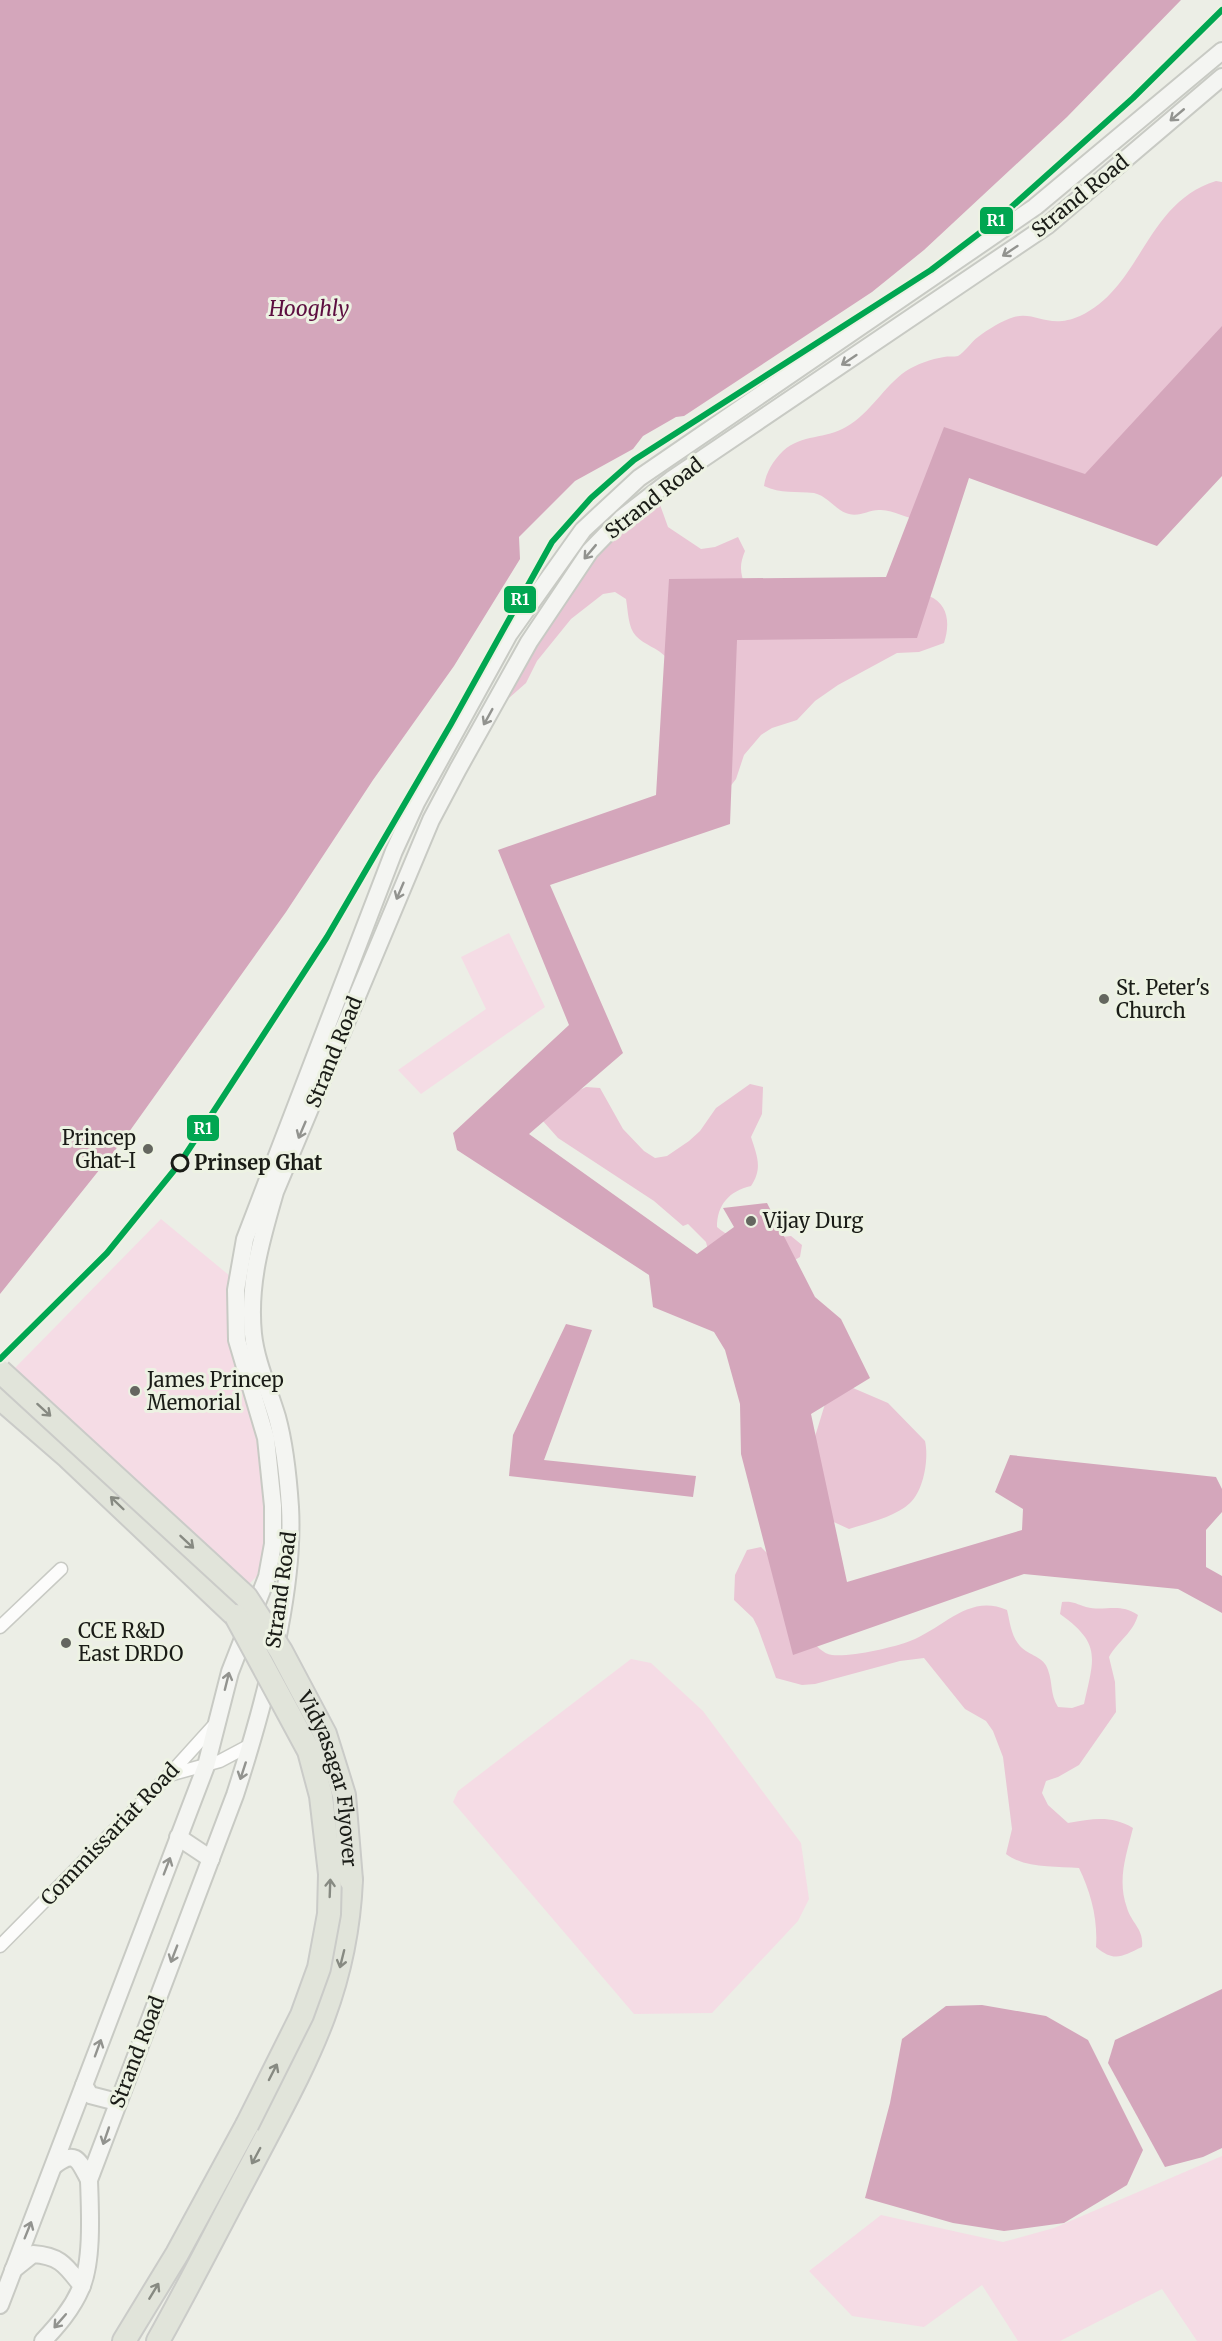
<svg xmlns="http://www.w3.org/2000/svg" width="1222" height="2341" viewBox="0 0 1222 2341" font-family="Merriweather,serif">
	<style>
		.green { fill: #f5dce5 }
		.forest { fill: #e9c5d4 }
		.water { fill: #d4a6bb }
		.lines { fill: none; stroke-linecap: round; stroke-linejoin: round }
		.street-casing { stroke: #c8cac4; stroke-width: 15 }
		.secondary-casing { stroke: #c8cac4; stroke-width: 20 }
		.highway-casing { stroke: #cacbc8; stroke-width: 26 }
		.street { stroke: #fcfcfb; stroke-width: 12 }
		.secondary { stroke: #f4f5f2; stroke-width: 16 }
		.highway { stroke: #e1e4da; stroke-width: 22 }
		.highway-bridge-casing { stroke: #cacbc8; stroke-width: 26; stroke-linecap: butt }
		.highway-bridge { stroke: #e1e4da; stroke-width: 22 }
		.rail-1-casing { stroke: #edf2e3; stroke-width: 10 }
		.rail-1 { stroke: #00a651; stroke-width: 6 }
		.oneway { stroke: #92938f }
		.oneway2 { stroke: #878a82 }
		.poi-dot { fill: #64665f; stroke: #edf2e3; stroke-width: 2 }
		.stop-dot { fill: #edf2e3; stroke: #1a1c17; stroke-width: 3 }
		.labels { text-anchor: middle; stroke-width: 6; stroke-linejoin: round; paint-order: stroke }
		.street-label { font-size: 20px; fill: #1a1c17; stroke: #edf2e3 }
		.poi-label { font-size: 20px; fill: #1a1c17; stroke: #edf2e3; text-anchor: start }
		.stop-label { font-size: 20px; font-weight: bold; fill: #1a1c17; stroke: #edf2e3; text-anchor: start }
		.water-label { font-size: 21px; font-style: italic; fill: #5d0e40; stroke: #edf2e3 }
		.line-badge { stroke: #edf2e3; stroke-width: 2 }
		.badge-label { font-size: 16px; text-anchor: middle; font-weight: bold; fill: #fff }
	</style>
	<rect width="100%" height="100%" fill="#eceee6"/>
	<g class="green">
		<polygon points="509,933 545,1007 421,1094 398,1070 486,1009 461,957"/>
		<polygon points="161,1219 230,1276 251,1416 270,1498 265,1545 257,1576 246,1587 11,1372"/>
		<polygon points="631,1659 651,1663 703,1711 801,1843 809,1899 798,1921 712,2013 634,2014 453,1802 458,1791"/>
		<polygon points="1222,2156 1222,2341 1197,2341 1162,2289 1060,2341 1018,2341 982,2285 924,2327 852,2316 809,2271 881,2215 1003,2242 1054,2228"/>
	</g>
	<g class="forest">
		<path d="M1216 181 1222 182V449L1185 488 972 465 921 520C907 519 894 510 881 510 869 509 861 517 849 514 836 511 828 496 814 493 796 491 781 494 764 486 766 472 773 461 783 451 802 434 826 439 846 427 871 413 883 387 906 371 917 364 931 359 944 357 948 356 954 357 958 356 965 352 971 342 978 337 987 330 1003 320 1014 317 1036 311 1048 330 1080 316 1142 287 1145 203 1216 181Z"/>
		<path d="M659 502 668 527 701 549 715 547 738 537 745 551C739 565 740 574 746 587 781 587 817 588 852 588 877 589 905 585 929 596 949 604 950 625 944 643L919 652 897 653 838 685 815 701 797 720 772 728 761 735 744 755 736 779 719 801 668 659C657 647 644 645 636 636 628 628 628 610 626 599L615 592 603 594 571 619 537 661 526 683 509 698 497 694 567 578 645 505Z"/>
		<path d="M750 1084 763 1087 762 1114 751 1137C757 1156 763 1168 751 1186 729 1191 717 1205 717 1227 737 1246 766 1238 791 1236L802 1245 800 1257 743 1290 709 1254 706 1242 688 1224 683 1226 654 1201 558 1138 542 1120 546 1106 586 1087 600 1088 623 1129 644 1151 655 1158 667 1156 689 1141 700 1131 716 1108Z"/>
		<path d="M853 1388 888 1403 925 1441C929 1458 924 1490 910 1503 895 1517 868 1523 849 1529L825 1518 813 1443 829 1391Z"/>
		<path d="M761 1547 770 1556 810 1639C816 1645 823 1654 832 1655 851 1657 892 1648 910 1641 944 1628 969 1593 1007 1610 1010 1622 1011 1636 1020 1646 1029 1656 1044 1656 1048 1670 1053 1684 1050 1694 1058 1707L1072 1708 1084 1704C1094 1658 1102 1644 1060 1614L1062 1602C1073 1601 1076 1604 1086 1607 1105 1612 1119 1602 1138 1615 1133 1633 1118 1641 1109 1657L1115 1682 1116 1712 1079 1765 1058 1777 1046 1781 1042 1793 1048 1805 1068 1823C1093 1819 1111 1815 1133 1828 1126 1856 1117 1880 1127 1908 1132 1924 1144 1929 1142 1947 1122 1956 1115 1963 1096 1947 1098 1919 1091 1893 1079 1868 1055 1866 1026 1869 1006 1854L1012 1829 1003 1757 993 1731 986 1721 965 1709 924 1658 900 1661 815 1684 802 1685 776 1678 758 1628 753 1618 734 1600 735 1575 747 1550Z"/>
	</g>
	<g class="water">
		<polygon points="0,0 1181,0 1067,117 924,250 872,292 684,416 676,417 643,436 633,449 575,481 519,537 520,559 454,666 373,780 286,912 124,1139 0,1294"/>
		<polygon points="1222,326 1222,476 1157,546 969,478 917,638 737,640 730,824 550,885 623,1053 529,1134 697,1254 734,1227 723,1208 767,1203 815,1297 841,1319 870,1378 811,1414 847,1582 1022,1530 1023,1509 995,1492 1010,1455 1216,1477 1222,1489 1222,1512 1206,1530 1206,1567 1222,1576 1222,1613 1178,1589 1024,1574 793,1655 741,1454 740,1404 725,1350 714,1332 653,1307 649,1275 457,1150 453,1133 569,1025 498,850 656,795 669,579 886,577 944,427 1085,474"/>
		<polygon points="566,1324 592,1330 544,1460 696,1476 693,1497 509,1476 513,1435"/>
		<polygon points="1222,1989 1222,2148 1203,2157 1165,2167 1108,2063 1115,2040"/>
		<polygon points="982,2005 1046,2016 1088,2040 1143,2150 1127,2185 1064,2223 1004,2231 953,2223 865,2198 890,2103 902,2039 946,2006"/>
	</g>
	<g class="lines">
		<g class="street-casing">
			<g id="street">
				<polyline points="0,1627 61,1569"/>
				<polyline points="169,1775 220,1761 252,1744"/>
				<polyline points="0,1946 169,1775 216,1723"/>
			</g>
		</g>
		<g class="secondary-casing">
			<g id="secondary">
				<polyline points="178,1837 211,1859"/>
				<polyline points="84,2085 90,2095 117,2102"/>
				<path d="M55 2165C76 2149 79 2161 89 2180"/>
				<path d="M13 2270 33 2254C61 2256 66 2266 82 2286"/>
				<polyline points="0,2305 206,1766 230,1672 267,1577 273,1544 273,1506 266,1438 237,1340 236,1290 245,1239 394,851 416,803 509,634 583,530 639,478 1035,207 1222,51"/>
				<path d="M43 2341C58 2325 72 2309 81 2288 93 2261 90 2210 89 2180L235 1795C262 1712 295 1594 290 1507 288 1477 285 1446 277 1417 269 1390 256 1362 253 1334 248 1284 261 1240 275 1192L431 820 458 769 529 642 590 551 622 518 671 480 1048 225 1222 77"/>
			</g>
		</g>
		<g class="highway-casing">
			<g id="highway">
				<polyline points="0,1398 68,1457 236,1616"/>
				<polyline points="124,2341 177,2254 247,2125"/>
				<path d="M158 2341C190 2284 219 2226 250 2168 302 2068 346 1997 351 1880"/>
			</g>
		</g>
		<use href="#street" class="street"/>
		<use href="#secondary" class="secondary"/>
		<use href="#highway" class="highway"/>
		<g class="highway-bridge-casing">
			<g id="highway-bridge">
				<path id="s1" d="M0 1371 246 1597 281 1651 325 1734 344 1795 351 1880"/>
				<polyline points="236,1616 309,1751 321,1796 330,1874 329,1914 319,1968 302,2015 247,2125"/>
			</g>
		</g>
		<use href="#highway-bridge" class="highway-bridge"/>
		<g class="rail-1-casing">
			<polyline id="rail-1" points="0,1359 107,1253 180,1163 327,937 451,724 552,542 591,498 634,460 931,270 998,219 1133,98 1222,10"/>
		</g>
		<use href="#rail-1" class="rail-1"/>
	</g>
	<defs><path id="oneway-shaft" d="M-6 0H5M1.5-3L5.5 0L1.5 3" fill="none" stroke-width="1.6" stroke-linecap="round" stroke-linejoin="round" transform="scale(1.5)"/></defs>
	<g class="oneway">
		<use href="#oneway-shaft" transform="translate(1177 115) rotate(140)"/>
		<use href="#oneway-shaft" transform="translate(1010 251) rotate(146)"/>
		<use href="#oneway-shaft" transform="translate(849 360) rotate(146)"/>
		<use href="#oneway-shaft" transform="translate(590 552) rotate(130)"/>
		<use href="#oneway-shaft" transform="translate(488 717) rotate(119)"/>
		<use href="#oneway-shaft" transform="translate(400 891) rotate(113)"/>
		<use href="#oneway-shaft" transform="translate(302 1130) rotate(113)"/>
		<use href="#oneway-shaft" transform="translate(227 1681) rotate(-76)"/>
		<use href="#oneway-shaft" transform="translate(243 1771) rotate(108)"/>
		<use href="#oneway-shaft" transform="translate(167 1866) rotate(-69)"/>
		<use href="#oneway-shaft" transform="translate(174 1954) rotate(111)"/>
		<use href="#oneway-shaft" transform="translate(98 2048) rotate(-70)"/>
		<use href="#oneway-shaft" transform="translate(106 2136) rotate(109)"/>
		<use href="#oneway-shaft" transform="translate(28 2230) rotate(-68)"/>
		<use href="#oneway-shaft" transform="translate(60 2321) rotate(131)"/>
	</g>
	<g class="oneway2">
		<use href="#oneway-shaft" transform="translate(44 1410) rotate(42)"/>
		<use href="#oneway-shaft" transform="translate(117 1503) rotate(-136)"/>
		<use href="#oneway-shaft" transform="translate(187 1542) rotate(43)"/>
		<use href="#oneway-shaft" transform="translate(330 1888) rotate(-88)"/>
		<use href="#oneway-shaft" transform="translate(342 1959) rotate(104)"/>
		<use href="#oneway-shaft" transform="translate(273 2072) rotate(-63)"/>
		<use href="#oneway-shaft" transform="translate(256 2156) rotate(118)"/>
		<use href="#oneway-shaft" transform="translate(154 2291) rotate(-59)"/>
	</g>
	<g class="poi-dot">
		<circle cx="1104" cy="999" r="6"/>
		<circle cx="148" cy="1149" r="6"/>
		<circle cx="751" cy="1221" r="6"/>
		<circle cx="135" cy="1391" r="6"/>
		<circle cx="66" cy="1643" r="6"/>
	</g>
	<circle class="stop-dot" cx="180" cy="1163" r="8"/>
	<g class="labels">
		<g class="street-label">
			<text transform="translate(1080 196) rotate(-39)" y="7">Strand Road</text>
			<text transform="translate(654 498) rotate(-38)" y="7">Strand Road</text>
			<text transform="translate(334 1052) rotate(-68)" y="7">Strand Road</text>
			<text transform="translate(281 1590) rotate(-82)" y="7">Strand Road</text>
			<text dy="7" stroke="none"><textPath href="#s1" startOffset="537">Vidyasagar Flyover</textPath></text>
			<text transform="translate(110 1834) rotate(-46)" y="7">Commissariat Road</text>
			<text transform="translate(137 2052) rotate(-69)" y="7">Strand Road</text>
		</g>
		<g class="poi-label">
			<text x="1116" y="995">St. Peter's<tspan x="1116" dy="23">Church</tspan></text>
			<text x="136" y="1145" text-anchor="end">Princep<tspan x="136" dy="23">Ghat-I</tspan></text>
			<text x="763" y="1228">Vijay Durg</text>
			<text x="147" y="1387">James Princep<tspan x="147" dy="23">Memorial</tspan></text>
			<text x="78" y="1638">CCE R&amp;D<tspan x="78" dy="23">East DRDO</tspan></text>
		</g>
		<g class="stop-label">
			<text x="194" y="1170">Prinsep Ghat</text>
		</g>
		<g class="water-label">
			<text x="309" y="316">Hooghly</text>
		</g>
	</g>
	<g class="line-badge">
		<rect x="979" y="206" width="35" height="29" rx="6" fill="#00a651"/>
		<rect x="503" y="585" width="34" height="29" rx="6" fill="#00a651"/>
		<rect x="186" y="1114" width="34" height="28" rx="6" fill="#00a651"/>
	</g>
	<g class="badge-label">
		<text x="996" y="226">R1</text>
		<text x="520" y="605">R1</text>
		<text x="203" y="1134">R1</text>
	</g>
</svg>
